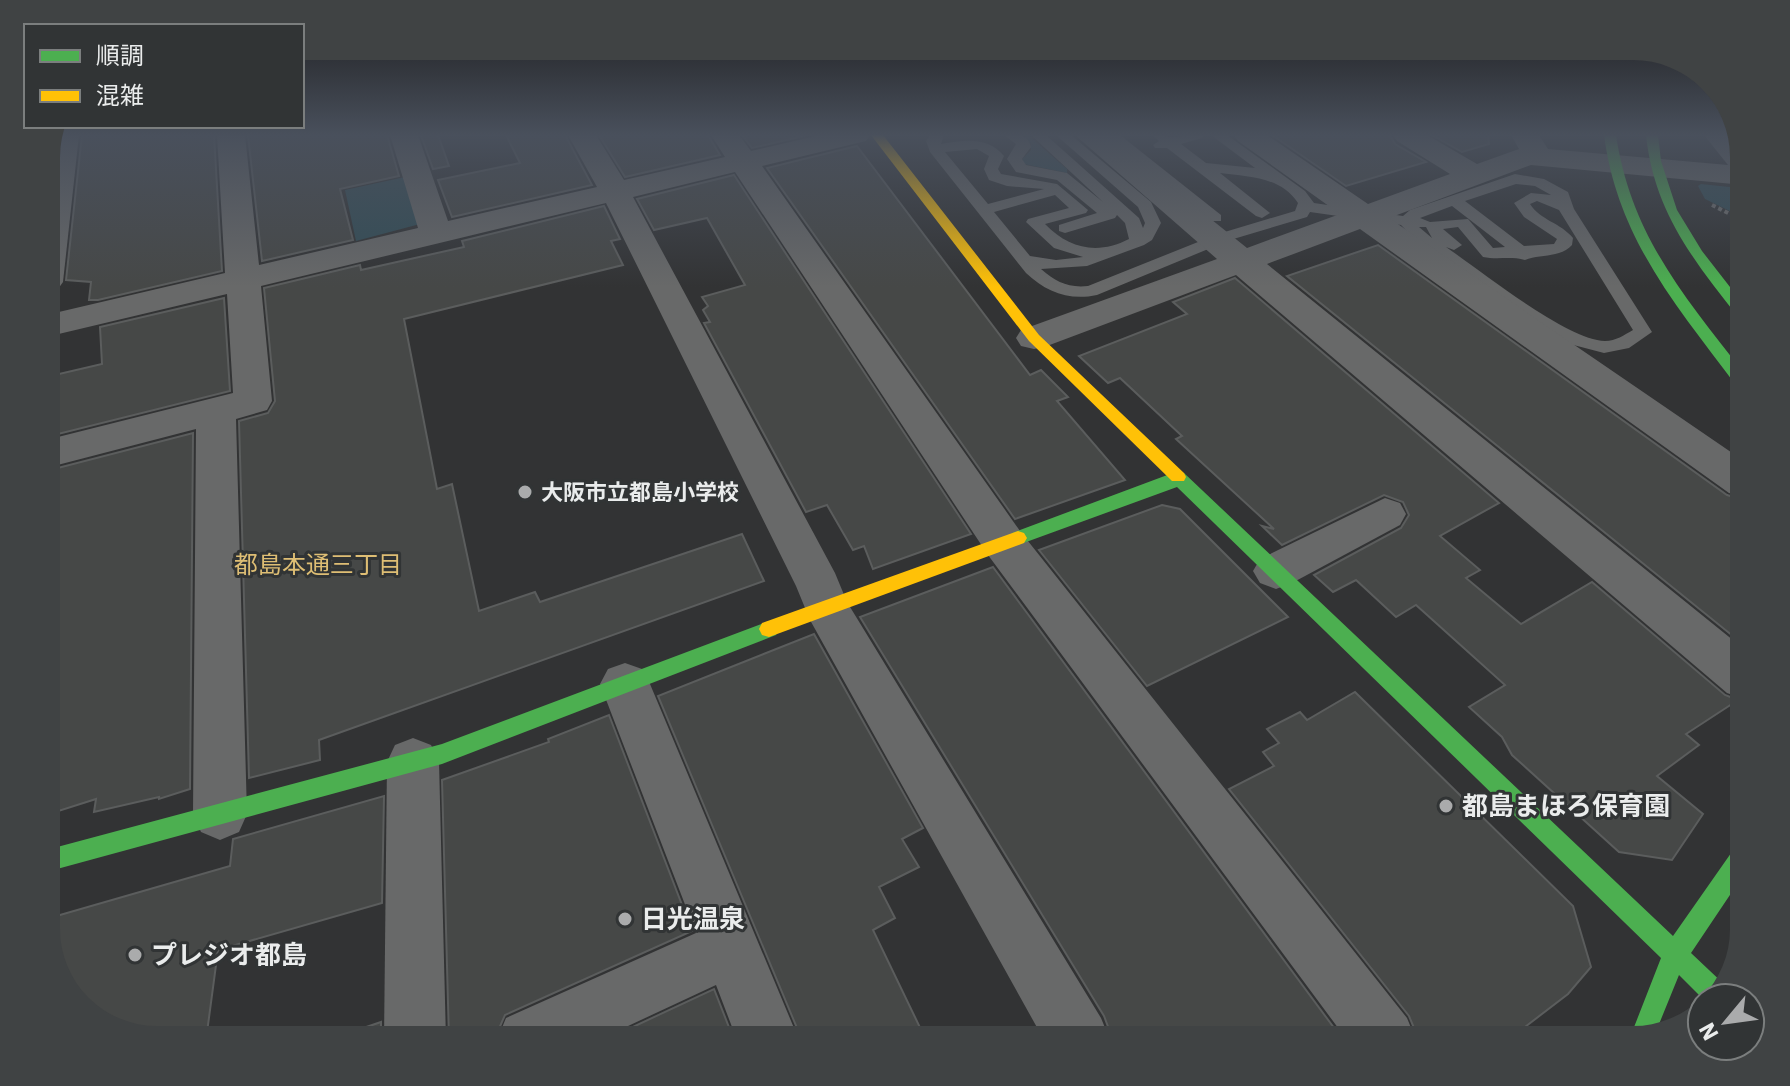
<svg xmlns="http://www.w3.org/2000/svg" width="1790" height="1086" viewBox="0 0 1790 1086" font-family="'IBM Plex Sans','Noto Sans JP',sans-serif">
	<style>
		.green { fill: #324d56 }
		.building { fill: #464847; stroke: #5b5d5d; stroke-width: 2 }
		.lines { fill: none; stroke-linecap: round; stroke-linejoin: round }
		.path { stroke: #707070; stroke-width: 4; stroke-dasharray: 4 3; stroke-linecap: butt }
		.lane { fill: #686969; fill-rule: evenodd }
		.street { fill: #686969; fill-rule: evenodd }
		.fast { fill: #4caf50; fill-rule: evenodd }
		.slow { fill: #ffc107; fill-rule: evenodd }
		.poi-dot { fill: #aaabac; stroke: #313435; stroke-width: 3 }
		.labels { text-anchor: middle; stroke-width: 6; stroke-linejoin: round; paint-order: stroke }
		.poi-label { font-size: 22px; font-weight: bold; fill: #eaecec; stroke: #313435; text-anchor: start }
		.neighbourhood-label { font-size: 24px; fill: #debe74; stroke: #313435 }
		.near-poi-label { font-size: 26px; font-weight: bold; fill: #eaecec; stroke: #313435; text-anchor: start }
	</style>
	<rect width="100%" height="100%" fill="#323334"/>
	<g class="green">
		<polygon points="1022,135 1028,135 1067,169 1067,173 1024,164 1022,159 1031,150 1031,144"/>
		<polygon points="405,177 420,224 356,241 345,190"/>
		<polygon points="1701,184 1739,188 1744,194 1744,218 1705,199 1698,186"/>
	</g>
	<g class="building">
		<polygon points="82,135 214,135 222,271 98,300 89,300 91,282 66,280"/>
		<polygon points="248,135 387,135 399,176 340,189 353,240 262,261"/>
		<polygon points="421,135 438,135 449,166 433,169"/>
		<polygon points="506,135 565,135 592,185 452,217 438,180 520,163"/>
		<polygon points="599,135 708,135 720,155 625,177"/>
		<polygon points="742,135 808,135 752,148"/>
		<polygon points="1272,135 1390,135 1395,144 1426,162 1346,186"/>
		<polygon points="1432,135 1488,135 1489,144 1462,152"/>
		<polygon points="857,146 1030,375 1041,370 1068,397 1057,401 1125,480 1015,519 767,168"/>
		<polygon points="734,175 971,534 873,569 864,546 853,550 827,505 806,512 704,323 710,322 703,310 708,306 702,297 745,285 707,218 654,230 637,199"/>
		<polygon points="604,206 620,239 611,241 623,265 404,319 437,489 452,484 479,611 535,592 540,602 742,534 764,581 319,740 320,760 249,778 239,421 268,413 275,401 264,288 360,265 361,270 464,247 462,241"/>
		<polygon points="1378,245 1727,495 1744,500 1744,645 1287,276"/>
		<polygon points="1235,278 1499,503 1440,536 1480,570 1466,578 1521,624 1592,582 1725,695 1738,700 1686,734 1699,745 1657,776 1703,814 1672,860 1619,852 1512,755 1502,737 1469,707 1505,685 1416,605 1396,617 1356,580 1333,592 1314,575 1401,528 1409,515 1403,502 1384,495 1282,545 1262,526 1274,529 1176,439 1182,436 1120,378 1108,383 1079,356 1187,314 1173,302"/>
		<polygon points="224,298 230,391 46,437 46,377 102,364 100,327"/>
		<polygon points="193,433 190,789 159,799 159,797 94,812 96,799 46,815 46,471"/>
		<polygon points="1162,505 1180,509 1288,617 1147,686 1039,550"/>
		<polygon points="993,567 1343,1040 1113,1040 1104,1016 860,617"/>
		<polygon points="814,634 923,828 902,839 919,867 879,887 895,918 873,930 926,1040 802,1040 658,696"/>
		<polygon points="1355,692 1573,906 1591,967 1568,994 1508,1040 1419,1040 1409,1016 1229,789 1274,766 1263,752 1279,743 1267,729 1300,712 1307,720"/>
		<polygon points="609,715 692,931 505,1015 494,1040 449,1040 442,780 549,742 548,739"/>
		<polygon points="384,796 382,903 218,950 206,1040 157,1040 101,1025 61,985 46,936 46,919 230,866 233,839"/>
		<polygon points="714,989 734,1040 605,1040"/>
		<polygon points="381,1022 381,1040 347,1040 346,1034"/>
	</g>
	<g class="lines">
		<polyline class="path" points="1712,205 1744,221"/>
		<g class="lane">
			<path d="M930 135H944L941 144C964 140 988 136 1004 156L998 169 1001 174 1057 184 1088 210 1086 213 1045 224C1069 249 1098 255 1129 239L1125 223 1117 215 1115 218 1065 233 1059 231V225L1097 213 1057 180 1016 172 1007 159 1016 144 1004 135C1016 135 1028 133 1031 147L1022 159 1026 165 1067 173 1103 202 1031 135H1046L1139 218 1143 228 1145 223 1138 207 1056 135H1071L1151 202 1161 223 1152 240 1144 245 1087 266 1041 269C1056 282 1068 288 1088 286L1218 234 1295 211 1298 203C1280 176 1248 177 1220 173L1270 213 1262 218 1256 216 1167 148H1155L1153 145 1159 141 1153 135 1172 137 1204 135 1202 138 1181 144 1206 163 1255 168 1211 135H1227L1305 191 1314 203 1403 216 1410 210 1515 174 1544 179 1568 192 1574 209 1652 332 1629 348 1604 353 1562 342 1417 242 1401 225 1310 212 1307 217 1230 240 1097 295C1069 301 1046 292 1026 273L930 152 926 141ZM977 149 989 156 984 169 989 180 1007 186 1044 189 988 204 945 152ZM1516 184 1535 186 1551 195 1531 193 1514 203 1524 217 1557 239 1554 244 1524 246 1465 201ZM1055 195 1069 208 1028 219 1026 222 1054 248 1083 257 1056 260 1030 256 994 212ZM1537 201 1559 210 1633 330C1624 335 1616 341 1605 341 1566 340 1480 270 1446 247L1454 250 1462 245 1443 229 1458 227 1483 257C1497 260 1511 256 1525 260 1540 254 1560 258 1572 245L1573 238C1561 223 1540 220 1530 204ZM1452 206 1505 247 1493 248 1468 219 1430 222 1420 218ZM1419 227H1426L1432 238Z"/>
			<polygon points="1104,135 1120,135 1221,215 1221,221 1209,221"/>
		</g>
		<g class="street">
			<polygon points="53,135 79,135 63,282 58,289 46,292 46,165"/>
			<polygon points="217,135 245,135 259,265 418,228 390,135 418,135 448,221 597,187 568,135 596,135 624,180 725,157 711,135 739,135 751,151 820,135 870,135 866,141 762,166 1020,531 1407,1018 1416,1040 1347,1040 988,555 735,172 633,197 835,573 847,602 1101,1018 1110,1040 1044,1040 810,620 796,586 606,203 261,286 272,401 267,410 236,419 247,814 239,832 220,840 201,832 193,814 196,429 46,468 46,440 233,393 227,294 46,337 46,315 225,273"/>
			<polygon points="1075,135 1106,135 1247,248 1340,214 1238,141 1234,135 1267,135 1368,204 1450,174 1397,141 1393,135 1427,135 1477,164 1519,149 1511,135 1539,135 1548,149 1728,165 1704,135 1733,135 1744,150 1744,185 1531,165 1389,218 1744,461 1744,497 1729,493 1360,229 1267,264 1744,649 1744,699 1727,693 1236,275 1047,346 1034,349 1021,346 1016,338 1021,330 1217,259"/>
			<polygon points="1385,498 1400,503 1406,514 1400,525 1292,583 1276,589 1260,583 1253,571 1260,559"/>
			<polygon points="625,663 642,669 650,684 799,1040 737,1040 716,985 598,1040 497,1040 506,1018 696,933 600,684 608,669"/>
			<polygon points="413,738 431,745 439,762 446,1040 384,1040 387,762 395,745"/>
		</g>
		<g class="fast">
			<path d="M1604 135H1616C1631 235 1684 296 1744 373V389L1738 388C1677 306 1618 240 1604 135Z"/>
			<path d="M1646 135H1658L1661 161 1677 210 1702 251 1744 305V319L1739 318C1693 260 1654 211 1646 135Z"/>
			<polygon points="1178,471 1184,473 1673,936 1736,846 1744,843 1744,874 1691,953 1727,987 1716,998 1702,998 1679,975 1655,1034 1629,1040 1661,958 1177,487 1018,545 1012,543 1009,538 1012,533"/>
			<polygon points="769,621 776,623 779,629 776,635 442,764 46,872 46,850 442,744"/>
		</g>
		<g class="slow">
			<polygon points="871,135 883,135 1039,335 1184,473 1186,477 1184,481 1172,481 1029,341"/>
			<polygon points="1018,531 1024,533 1027,538 1024,543 769,637 762,635 759,629 762,623"/>
		</g>
	</g>
	<linearGradient id="sky" x2="0" y2="1"><stop stop-color="#1c1c1d"/><stop offset="0.47" stop-color="#49505c"/><stop offset="1" stop-color="#49505c" stop-opacity="0"/></linearGradient>
	<rect width="1790" height="287" fill="url(#sky)"/>
	<g class="poi-dot">
		<circle cx="525" cy="492" r="8"/>
		<circle cx="1446" cy="806" r="8"/>
		<circle cx="625" cy="919" r="8"/>
		<circle cx="135" cy="955" r="8"/>
	</g>
	<g class="labels">
		<g class="poi-label">
			<text x="541" y="500">大阪市立都島小学校</text>
		</g>
		<g class="neighbourhood-label">
			<text x="318" y="573">都島本通三丁目</text>
		</g>
		<g class="near-poi-label">
			<text x="1462" y="815">都島まほろ保育園</text>
			<text x="641" y="928">日光温泉</text>
			<text x="151" y="964">プレジオ都島</text>
		</g>
	</g>
	<path d="M0 0H1790V1086H0ZM157 60H1633A97 97 0 0 1 1730 157V929A97 97 0 0 1 1633 1026H157A97 97 0 0 1 60 929V157A97 97 0 0 1 157 60Z" fill="#404344" fill-rule="evenodd"/>
	<rect x="24" y="24" width="280" height="104" fill="#313435" stroke="#7b7e7e" stroke-width="2"/>
	<rect x="40" y="50" width="40" height="12" fill="#4caf50" stroke="#7b7e7e" stroke-width="2"/>
	<text x="96" y="64" font-size="24" fill="#eaecec">順調</text>
	<rect x="40" y="90" width="40" height="12" fill="#ffc107" stroke="#7b7e7e" stroke-width="2"/>
	<text x="96" y="104" font-size="24" fill="#eaecec">混雑</text>
	<g transform="translate(1726 1022) rotate(241)"><circle r="38" fill="#313435" stroke="#7b7e7e" stroke-width="2"/>
	<path d="M0-6L14 30L0 20L-14 30Z" fill="#aaabac"/>
	<text y="-12" font-size="22" font-weight="bold" text-anchor="middle" fill="#eaecec">N</text>
	</g>
</svg>
